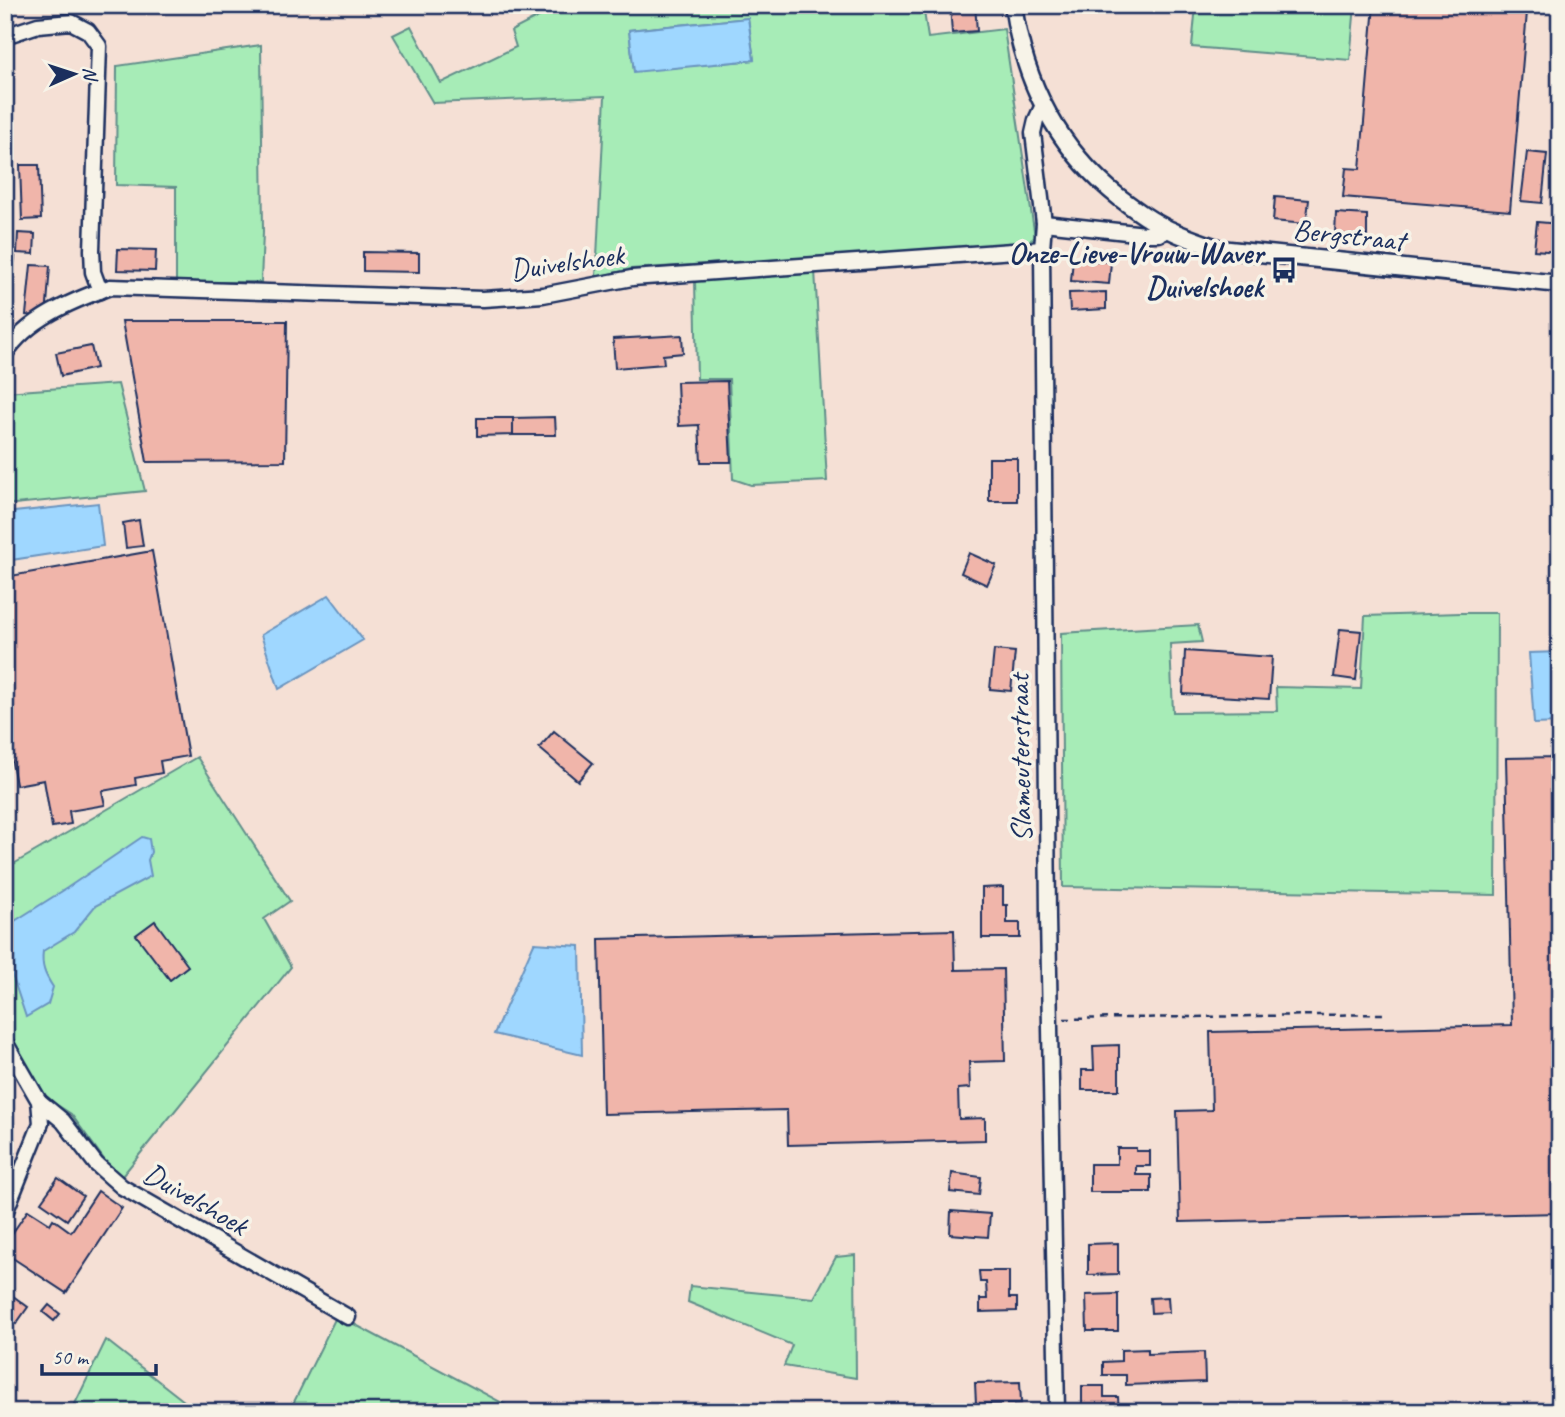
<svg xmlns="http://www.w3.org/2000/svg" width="1565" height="1417" viewBox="0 0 1565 1417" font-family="Caveat,sans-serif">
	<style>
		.green { fill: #a7ecb7; stroke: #618e8a; stroke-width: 2; fill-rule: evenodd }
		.water { fill: #9fd7ff; stroke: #6a94bf; stroke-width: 2 }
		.building { fill: #f0b5aa; stroke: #1b2f5e; stroke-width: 2 }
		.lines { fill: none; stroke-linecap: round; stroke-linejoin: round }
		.minor-casing { stroke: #1b2f5e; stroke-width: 19 }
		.tertiary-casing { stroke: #1b2f5e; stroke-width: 21 }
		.path { stroke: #1b2f5e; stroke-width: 2.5; stroke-dasharray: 7 5; stroke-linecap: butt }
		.minor { stroke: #f7f3e8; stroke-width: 14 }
		.tertiary { stroke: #f7f3e8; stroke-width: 16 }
		.labels { text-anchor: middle; stroke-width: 7; stroke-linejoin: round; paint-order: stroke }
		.street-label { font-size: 30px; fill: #1b2f5e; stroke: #f7f3e8 }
		.poi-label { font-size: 30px; font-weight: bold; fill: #1b2f5e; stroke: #f7f3e8; text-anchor: end }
	</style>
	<rect width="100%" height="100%" fill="#f5e0d5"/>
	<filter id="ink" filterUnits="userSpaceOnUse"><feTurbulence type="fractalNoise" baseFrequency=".0143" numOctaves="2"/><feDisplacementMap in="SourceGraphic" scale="14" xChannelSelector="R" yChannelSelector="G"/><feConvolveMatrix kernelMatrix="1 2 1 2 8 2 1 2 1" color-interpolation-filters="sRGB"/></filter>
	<g filter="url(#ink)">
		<g class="green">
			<path d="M556 5H923L928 38 1004 29 1035 237 1027 243 631 269 596 277 605 96 433 103 393 35 411 26 441 83 516 47 511 31 554 9ZM748 18 754 60 634 71 629 30Z"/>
			<polygon points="1196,5 1355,5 1350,60 1192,47"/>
			<polygon points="261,45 263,232 261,282 176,282 176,187 116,185 117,66"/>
			<polygon points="815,270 827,481 751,485 733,479 729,379 697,379 695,280"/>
			<polygon points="118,384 145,491 5,505 5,392"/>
			<polygon points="1461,613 1497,613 1496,895 1063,887 1061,633 1198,625 1202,642 1170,644 1173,712 1277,711 1276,687 1361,689 1365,616"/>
			<polygon points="197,757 290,901 264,919 291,967 119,1180 71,1114 48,1099 18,1058 5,1034 5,869"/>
			<polygon points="855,1255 856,1378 784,1366 792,1345 688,1302 690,1286 814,1298 836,1257"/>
			<polygon points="337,1315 519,1412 289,1412"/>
			<polygon points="106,1340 198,1412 71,1412"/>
		</g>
		<g class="water">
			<polygon points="748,18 754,60 634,72 629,30"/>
			<polygon points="98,503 103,546 5,561 5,513"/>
			<polygon points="329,595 363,640 279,689 261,635"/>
			<polygon points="1560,652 1560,723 1534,724 1529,653"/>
			<path d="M142 837 149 839 151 852 148 860 151 876 95 906 74 932 43 951C41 966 45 975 53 987L48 1004 26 1017 7 960 10 924 67 888Z"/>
			<polygon points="534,943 580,946 582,1055 494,1034"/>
		</g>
		<g class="building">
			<polygon points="950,5 975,5 977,31 952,33"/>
			<polygon points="1374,5 1446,5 1527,12 1510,211 1343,197 1346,168 1360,169"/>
			<polygon points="1527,152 1547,154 1542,203 1521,201"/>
			<polygon points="20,165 39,165 41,219 22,220"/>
			<polygon points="1275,197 1309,200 1306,224 1273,221"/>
			<polygon points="1336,213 1367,215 1367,236 1335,234"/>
			<polygon points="1537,222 1560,224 1560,252 1534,250"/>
			<polygon points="18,233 35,234 34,254 17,253"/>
			<polygon points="118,249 156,250 155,271 117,270"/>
			<polygon points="363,252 419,253 419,272 363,271"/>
			<polygon points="5,256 15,257 11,283 5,283"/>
			<polygon points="1073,259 1111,262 1109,284 1071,281"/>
			<polygon points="31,265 50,266 46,317 26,315"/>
			<polygon points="1106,292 1106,309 1070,311 1069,293"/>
			<polygon points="122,321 287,321 285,461 147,462"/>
			<polygon points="682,335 683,353 663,355 664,364 615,368 613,339"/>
			<polygon points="91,346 96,368 61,376 56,353"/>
			<polygon points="727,381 731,462 701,462 699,425 679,426 677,382"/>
			<polygon points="555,417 556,435 513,435 513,418"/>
			<polygon points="477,418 513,418 513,435 477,436"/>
			<rect x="989" y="458" width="28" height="43"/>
			<polygon points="139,520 143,546 126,548 123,523"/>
			<polygon points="152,551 188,756 160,761 162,773 135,778 136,785 102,791 105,805 69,811 71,824 52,827 44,780 16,785 5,723 5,577"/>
			<polygon points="969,553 996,565 987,585 961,573"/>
			<polygon points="1340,629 1361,631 1356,680 1334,677"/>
			<polygon points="994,650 1015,652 1011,691 990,689"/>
			<polygon points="1185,651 1272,657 1269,699 1183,694"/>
			<polygon points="554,731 593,763 578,781 539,748"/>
			<polygon points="1560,757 1560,1213 1180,1222 1177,1111 1212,1110 1210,1032 1512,1025 1506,758"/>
			<polygon points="6,800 13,856 5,857 5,800"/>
			<polygon points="1003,887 1003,905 1007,905 1007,923 1020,923 1020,938 982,938 982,888"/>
			<polygon points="155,921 188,966 170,980 136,935"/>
			<polygon points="954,930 955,970 1003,969 1005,1061 969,1062 970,1088 958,1089 959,1119 985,1118 985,1140 788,1145 787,1110 603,1114 599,939"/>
			<polygon points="1119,1045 1119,1090 1082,1090 1082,1070 1094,1070 1093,1046"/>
			<polygon points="1117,1148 1136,1148 1136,1151 1150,1151 1150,1166 1136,1166 1136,1175 1151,1175 1151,1192 1090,1192 1090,1164 1117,1164"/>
			<polygon points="952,1173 981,1177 979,1195 950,1192"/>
			<polygon points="58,1178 83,1196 67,1220 41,1202"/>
			<polygon points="98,1191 122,1208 66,1293 5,1253 5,1244 28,1210 50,1224 53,1219 71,1232"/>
			<polygon points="951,1211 990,1214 988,1237 950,1234"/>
			<polygon points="1118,1243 1118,1274 1088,1275 1088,1244"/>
			<polygon points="979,1271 1009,1271 1009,1298 1017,1298 1017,1311 980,1312 980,1299 987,1299 986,1282 980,1282"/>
			<polygon points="5,1290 28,1307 16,1324 5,1316"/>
			<polygon points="1118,1294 1118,1331 1087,1331 1086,1295"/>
			<polygon points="1168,1297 1169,1312 1151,1313 1150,1298"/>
			<polygon points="49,1305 60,1314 54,1321 43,1312"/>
			<polygon points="1148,1349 1148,1354 1204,1352 1205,1382 1126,1385 1126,1375 1103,1375 1103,1362 1121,1361 1121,1350"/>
			<polygon points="1020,1382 1021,1403 976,1404 975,1383"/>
			<polygon points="1082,1386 1104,1386 1104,1397 1118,1397 1119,1412 1082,1412"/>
		</g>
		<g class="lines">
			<g class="minor-casing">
				<g id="minor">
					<polyline points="5,36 38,25 71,22 88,31 99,46 92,250 93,272 100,291"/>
					<polyline points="1043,105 1036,120 1033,133 1044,223 1042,249 1048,918 1057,1412"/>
					<polyline points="1044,223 1145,234 1159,234 1169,230"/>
					<path d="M5 354C27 319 72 301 110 287L483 299 543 295 632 278 1042 249"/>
					<polyline points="5,1042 39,1101 41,1123 5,1213"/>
					<polyline points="39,1101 63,1121 96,1164 122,1187 348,1317"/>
				</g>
			</g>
			<g class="tertiary-casing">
				<path id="tertiary" d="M1013 5C1024 83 1058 149 1120 198 1136 210 1152 222 1170 230 1186 238 1203 243 1220 249L1560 284"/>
			</g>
			<polyline class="path" points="1064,1019 1383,1014"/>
			<use href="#minor" class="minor"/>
			<use href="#tertiary" class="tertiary"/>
		</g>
	</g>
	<defs>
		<g id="bus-bare" transform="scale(2.1)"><path d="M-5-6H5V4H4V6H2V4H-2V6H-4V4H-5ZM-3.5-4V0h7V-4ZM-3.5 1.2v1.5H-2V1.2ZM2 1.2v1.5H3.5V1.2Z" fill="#1b2f5e" stroke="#f7f3e8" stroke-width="2.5" paint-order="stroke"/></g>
	</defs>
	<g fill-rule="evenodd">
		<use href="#bus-bare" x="1284" y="270"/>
	</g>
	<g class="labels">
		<g class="street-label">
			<text transform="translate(1349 235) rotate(6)" y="10">Bergstraat</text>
			<text transform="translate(567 262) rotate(-8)" y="10">Duivelshoek</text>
			<text transform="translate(1020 758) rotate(-91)" y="10">Slameuterstraat</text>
			<text transform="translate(196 1199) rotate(30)" y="10">Duivelshoek</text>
		</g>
		<g class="poi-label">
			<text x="1263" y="263">Onze-Lieve-Vrouw-Waver<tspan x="1263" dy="34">Duivelshoek</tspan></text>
		</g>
	</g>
	<rect width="1565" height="1417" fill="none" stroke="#f7f3e8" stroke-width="28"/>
	<rect x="14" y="14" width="1537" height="1389" fill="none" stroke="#1b2f5e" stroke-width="2.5" filter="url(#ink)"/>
	<g transform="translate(74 74) rotate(87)" stroke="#f7f3e8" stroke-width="5" paint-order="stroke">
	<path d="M0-5L12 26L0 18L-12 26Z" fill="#1b2f5e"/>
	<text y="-10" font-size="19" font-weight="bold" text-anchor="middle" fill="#1b2f5e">N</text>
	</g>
	<path d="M42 1364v10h114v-10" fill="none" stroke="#1b2f5e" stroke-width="3.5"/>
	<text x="52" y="1364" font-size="21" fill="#1b2f5e" stroke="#f7f3e8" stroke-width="5" paint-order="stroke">50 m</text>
</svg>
